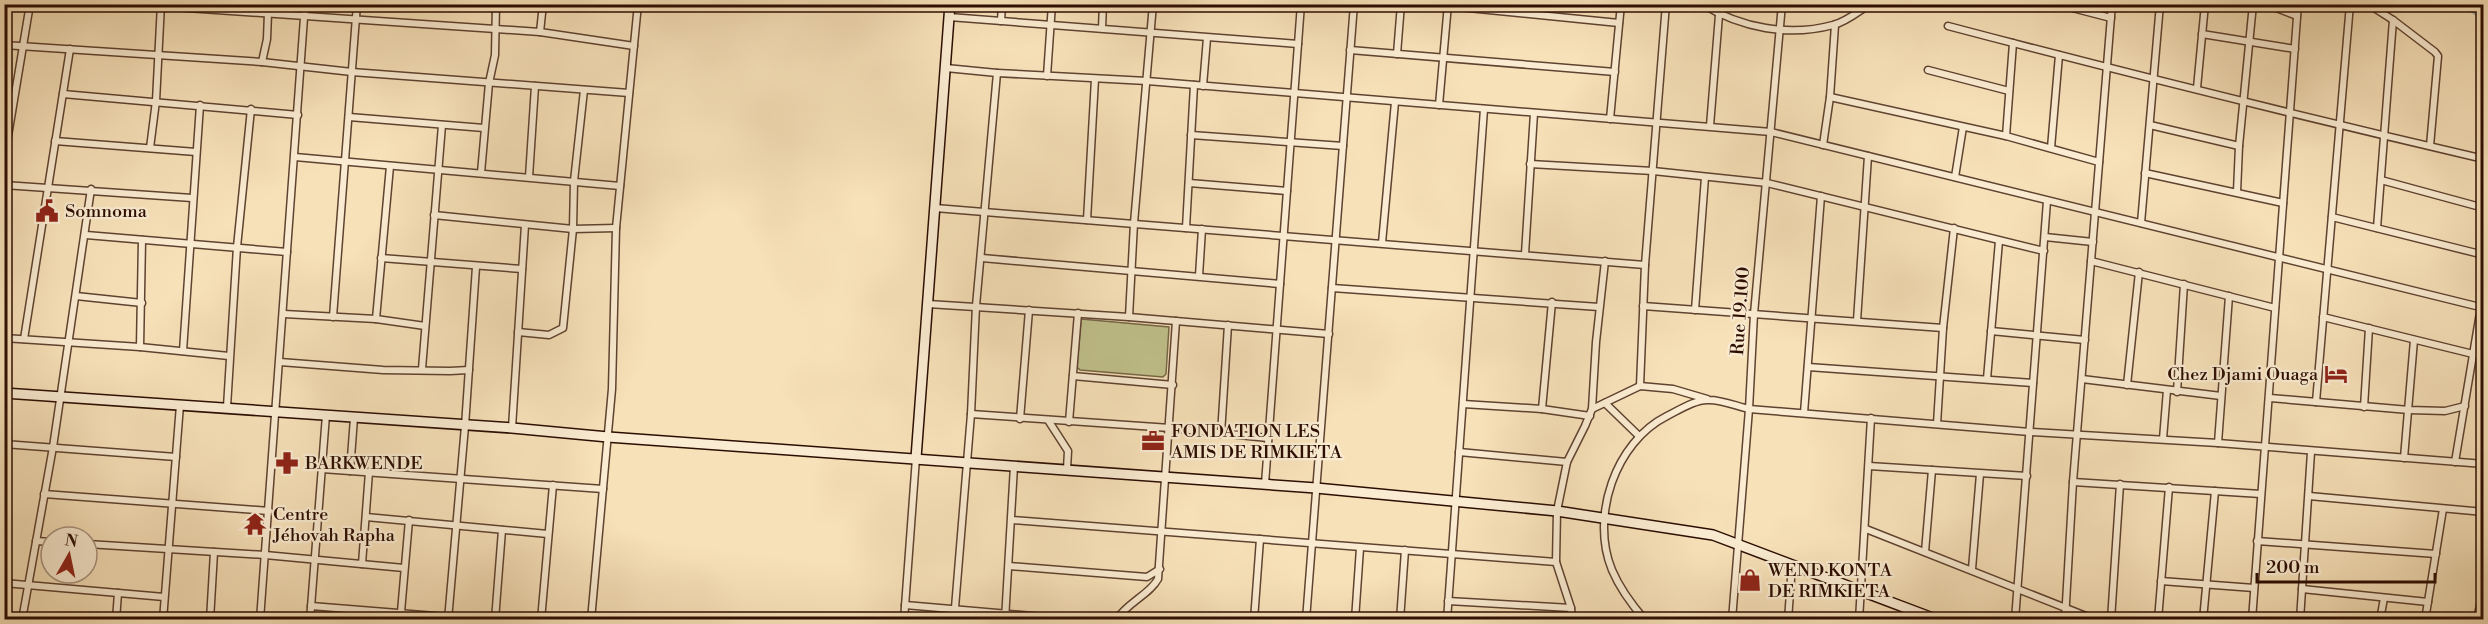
<svg xmlns="http://www.w3.org/2000/svg" width="2488" height="624" viewBox="0 0 2488 624" font-family="'Libre Bodoni',serif">
	<style>
		.green { fill: #c1c28c; stroke: #766847; stroke-width: 1.5 }
		.lines { fill: none; stroke-linecap: round; stroke-linejoin: round }
		.river { stroke: #9dbdb2; stroke-width: 10 }
		.street-casing { stroke: #5f4230; stroke-width: 9 }
		.secondary-casing { stroke: #2c0d02; stroke-width: 12 }
		.street { stroke: #faecd2; stroke-width: 6 }
		.secondary { stroke: #faecd2; stroke-width: 9 }
		.labels { text-anchor: middle; stroke-width: 4.5; stroke-linejoin: round; paint-order: stroke }
		.poi-label { font-size: 18px; fill: #2c0d02; stroke: #faecd2; text-anchor: start }
		.street-label { font-size: 18px; fill: #2c0d02; stroke: #faecd2 }
	</style>
	<rect width="100%" height="100%" fill="#f7e1b9"/>
	<filter id="stains"><feTurbulence type="fractalNoise" baseFrequency=".00333" numOctaves="4"/><feColorMatrix values="0 0 0 0 .2 0 0 0 0 .09 0 0 0 0 .02 0 0 0 .5 -.17"/></filter>
	<radialGradient id="worn" r=".72"><stop offset=".6" stop-color="#630" stop-opacity="0"/><stop offset="1" stop-color="#630" stop-opacity=".3"/></radialGradient>
	<polygon class="green" points="1081,319 1169,327 1166,374 1163,377 1080,370 1077,367"/>
	<g class="lines">
		<polyline class="river" points="2467,4 2484,15"/>
		<g class="street-casing">
			<g id="street">
				<polyline points="128,4 540,32 634,46"/>
				<path d="M1702 4C1741 28 1789 37 1833 25 1846 22 1859 11 1870 4"/>
				<polyline points="2057,4 2111,18"/>
				<polyline points="2266,4 2297,16"/>
				<polyline points="2368,4 2393,20 2435,52 2438,56 2430,146"/>
				<polyline points="1448,6 1619,23"/>
				<polyline points="949,17 1298,44"/>
				<polyline points="1001,21 1002,4"/>
				<path d="M1948 26C2126 73 2304 117 2484 159"/>
				<polyline points="1102,28 1103,4"/>
				<polyline points="540,32 543,4"/>
				<polyline points="2202,34 2295,49"/>
				<polyline points="4,45 262,62 352,72 629,93"/>
				<polyline points="1350,50 1615,72"/>
				<polyline points="1397,54 1401,4"/>
				<polyline points="262,62 267,39 268,13"/>
				<polyline points="946,68 997,73 976,306 971,414 954,620"/>
				<polyline points="1928,70 2009,91"/>
				<polyline points="997,73 1147,81 1771,132 2484,308"/>
				<polyline points="1047,76 1052,4"/>
				<polyline points="1203,86 1207,38"/>
				<polyline points="2197,88 2205,4"/>
				<polyline points="63,94 298,115"/>
				<polyline points="1830,97 2006,136 2099,162"/>
				<polyline points="1439,105 1448,4"/>
				<polyline points="349,117 484,128"/>
				<polyline points="1610,119 1621,4"/>
				<polyline points="2150,125 2239,146"/>
				<polyline points="1710,126 1719,15"/>
				<polyline points="1191,135 1343,146"/>
				<polyline points="2006,136 2013,43"/>
				<polyline points="55,141 196,152"/>
				<polyline points="1823,145 1830,97 1835,25"/>
				<polyline points="150,148 156,101 161,4"/>
				<polyline points="2051,148 2059,55"/>
				<polyline points="295,157 620,186"/>
				<polyline points="4,160 30,4"/>
				<polyline points="1530,164 1653,171 1767,183 2044,251"/>
				<polyline points="481,173 489,83 495,55 496,4"/>
				<polyline points="2145,173 2283,203"/>
				<polyline points="529,177 535,86"/>
				<polyline points="1955,177 1963,127"/>
				<polyline points="2381,180 2484,208"/>
				<polyline points="1189,183 1287,191"/>
				<polyline points="4,185 192,198"/>
				<polyline points="2237,192 2239,146 2253,4"/>
				<polyline points="935,208 1645,265"/>
				<polyline points="434,215 573,229 616,228"/>
				<polyline points="2332,217 2484,255"/>
				<polyline points="1087,220 1095,79"/>
				<polyline points="2141,223 2160,4"/>
				<polyline points="1186,228 1194,85"/>
				<polyline points="2377,228 2393,20"/>
				<polyline points="86,235 287,252"/>
				<polyline points="2045,237 2093,242"/>
				<polyline points="1382,243 1395,102"/>
				<polyline points="1525,254 1534,113"/>
				<polyline points="381,258 522,269"/>
				<polyline points="982,258 1280,284"/>
				<polyline points="2091,261 2275,308"/>
				<polyline points="1199,276 1202,229"/>
				<polyline points="1332,288 1599,307"/>
				<polyline points="76,296 142,303"/>
				<polyline points="928,304 1129,317 1329,334"/>
				<polyline points="1643,306 1943,328"/>
				<polyline points="1695,310 1705,177"/>
				<polyline points="284,314 376,319 425,326"/>
				<polyline points="333,317 357,4"/>
				<polyline points="1129,317 1134,223 1153,4"/>
				<polyline points="2323,317 2473,354"/>
				<polyline points="376,319 390,166"/>
				<polyline points="1857,321 1868,156"/>
				<polyline points="1991,331 2085,340"/>
				<polyline points="518,332 549,335 563,328 573,229 574,181 584,90"/>
				<polyline points="4,338 140,347 229,356"/>
				<polyline points="24,339 70,49"/>
				<polyline points="140,347 142,240"/>
				<polyline points="183,351 200,105"/>
				<polyline points="280,362 383,370 450,371 469,370"/>
				<polyline points="1808,367 2033,383"/>
				<polyline points="422,369 442,125"/>
				<polyline points="1073,376 1173,385"/>
				<polyline points="1987,379 1999,241"/>
				<polyline points="2082,379 2221,396"/>
				<polyline points="2127,385 2139,272"/>
				<polyline points="1640,386 1645,265 1666,4"/>
				<polyline points="2177,392 2184,284"/>
				<polyline points="2270,398 2409,410 2445,411 2465,406"/>
				<polyline points="2316,402 2350,4"/>
				<polyline points="1605,403 1639,436"/>
				<polyline points="1463,404 1542,409 1590,416"/>
				<polyline points="227,407 237,247 251,109"/>
				<polyline points="2364,407 2369,328"/>
				<polyline points="1542,409 1552,302"/>
				<polyline points="1592,409 1640,386 1673,389 1707,399"/>
				<polyline points="1804,413 1821,196"/>
				<polyline points="971,414 1170,428 1268,438"/>
				<polyline points="1020,419 1029,310"/>
				<polyline points="1048,420 1068,451 1067,469"/>
				<polyline points="1069,422 1078,313"/>
				<polyline points="1937,424 1943,328 1954,228"/>
				<polyline points="512,428 525,225"/>
				<polyline points="1221,434 1228,325"/>
				<polyline points="2163,439 2167,390"/>
				<polyline points="2218,443 2229,296"/>
				<polyline points="4,444 176,457"/>
				<polyline points="1459,452 1567,462"/>
				<polyline points="2404,458 2414,340"/>
				<polyline points="2455,462 2481,307"/>
				<polyline points="1869,466 2027,476"/>
				<polyline points="322,469 603,489"/>
				<polyline points="350,471 354,418"/>
				<polyline points="2073,482 2261,494"/>
				<polyline points="1265,484 1301,4"/>
				<polyline points="44,494 269,511"/>
				<polyline points="2309,496 2484,512"/>
				<polyline points="366,517 548,534"/>
				<polyline points="1012,520 1556,562"/>
				<polyline points="1866,529 2096,620"/>
				<polyline points="36,541 51,542"/>
				<polyline points="2257,541 2436,554"/>
				<polyline points="87,544 265,555 404,568"/>
				<polyline points="1925,552 1932,470"/>
				<polyline points="362,564 369,472"/>
				<polyline points="1009,566 1147,577 1160,569"/>
				<polyline points="1972,569 1980,474"/>
				<polyline points="2161,581 2254,588"/>
				<polyline points="4,583 164,597"/>
				<polyline points="2302,589 2428,602"/>
				<polyline points="1448,601 1571,608"/>
				<polyline points="905,605 1078,620"/>
				<polyline points="311,606 448,617"/>
				<polyline points="401,612 409,520"/>
				<polyline points="1788,616 1800,620"/>
				<polyline points="22,620 53,447 91,189"/>
				<polyline points="116,620 118,593"/>
				<polyline points="163,620 180,405"/>
				<polyline points="210,620 214,552"/>
				<polyline points="260,620 305,4"/>
				<polyline points="310,620 326,415"/>
				<polyline points="448,620 465,426 476,267"/>
				<polyline points="495,620 502,530"/>
				<polyline points="541,620 553,485"/>
				<polyline points="591,620 612,389 616,228 638,4"/>
				<polyline points="904,620 916,458"/>
				<polyline points="1005,620 1014,466"/>
				<path d="M1116 620C1127 603 1150 594 1158 579L1176 321"/>
				<polyline points="1254,620 1260,539"/>
				<polyline points="1306,620 1354,4"/>
				<polyline points="1355,620 1360,548"/>
				<polyline points="1400,620 1405,550"/>
				<polyline points="1447,620 1484,109"/>
				<polyline points="1572,620 1571,608 1556,562 1557,511 1567,462 1585,426 1592,409 1596,342 1605,261"/>
				<path d="M1645 620C1632 605 1620 589 1612 570 1590 517 1615 442 1667 416 1679 410 1696 399 1709 400 1722 400 1736 406 1749 409L2030 432 2218 443 2484 464"/>
				<polyline points="1732,620 1749,409 1754,314 1782,4"/>
				<polyline points="1788,620 1792,565"/>
				<polyline points="1859,620 1871,418"/>
				<polyline points="2015,620 2047,201"/>
				<polyline points="2065,620 2073,482 2112,4"/>
				<polyline points="2111,620 2120,484"/>
				<polyline points="2158,620 2169,487"/>
				<polyline points="2203,620 2215,491"/>
				<polyline points="2252,620 2298,4"/>
				<polyline points="2300,620 2311,452"/>
				<polyline points="2380,620 2384,598"/>
				<polyline points="2425,620 2443,509"/>
				<polyline points="2477,620 2484,585"/>
			</g>
		</g>
		<g class="secondary-casing">
			<g id="secondary">
				<polyline points="4,393 512,428 608,437 1316,488 1557,511 1713,535 1938,620"/>
				<polyline points="916,458 950,4"/>
			</g>
		</g>
		<use href="#street" class="street"/>
		<use href="#secondary" class="secondary"/>
	</g>
	<defs>
		<g id="civic-bare" transform="scale(1.8)"><path d="M-.6-6.5H3V-4.5H.6V-3L4-1V1h2V6H-6V1h2V-1L-.6-3ZM-1.2 2.5V6h2.4V2.5Z" fill="#8f2418" stroke="#faecd2" stroke-width="2.5" paint-order="stroke"/></g>
		<g id="hotel-bare" transform="scale(1.8)"><path d="M-6-4.5h1.5V1H6V5H4.5V3h-9V5H-6ZM-4 0a1.8 1.8 0 1 1 3.6 0ZM.5 0V-2.5h3Q6-2.5 6 0Z" fill="#8f2418" stroke="#faecd2" stroke-width="2.5" paint-order="stroke"/></g>
		<g id="office-bare" transform="scale(1.8)"><path d="M-6-3h4V-5.5h4V-3h4V5H-6ZM-1-4.5V-3h2v-1.5ZM-6 0V1H6V0Z" fill="#8f2418" stroke="#faecd2" stroke-width="2.5" paint-order="stroke"/></g>
		<g id="pharmacy-bare" transform="scale(1.8)"><path d="M-2-6h4v4h4v4h-4v4h-4v-4h-4v-4h4Z" fill="#8f2418" stroke="#faecd2" stroke-width="2.5" paint-order="stroke"/></g>
		<g id="temple-bare" transform="scale(1.8)"><path d="M0-6L5-2H3V0L6.5 2.5H4V6H1.5V3h-3V6H-4V2.5H-6.5L-3 0V-2H-5Z" fill="#8f2418" stroke="#faecd2" stroke-width="2.5" paint-order="stroke"/></g>
		<g id="shop-bare" transform="scale(1.8)"><path d="M-5-2.5h2.3a2.7 3.5 0 0 1 5.4 0H5L5.5 6h-11ZM-1.5-2.5h3a1.5 2.3 0 0 0-3 0Z" fill="#8f2418" stroke="#faecd2" stroke-width="2.5" paint-order="stroke"/></g>
	</defs>
	<g fill-rule="evenodd">
		<use href="#civic-bare" x="47" y="211"/>
		<use href="#hotel-bare" x="2336" y="374"/>
		<use href="#office-bare" x="1153" y="441"/>
		<use href="#pharmacy-bare" x="287" y="463"/>
		<use href="#temple-bare" x="255" y="524"/>
		<use href="#shop-bare" x="1750" y="580"/>
	</g>
	<g class="labels">
		<g class="poi-label">
			<text x="65" y="217">Somnoma</text>
			<text x="2318" y="380" text-anchor="end">Chez Djami Ouaga</text>
			<text x="1171" y="437">FONDATION LES<tspan x="1171" dy="21">AMIS DE RIMKIETA</tspan></text>
			<text x="305" y="469">BARKWENDE</text>
			<text x="273" y="520">Centre<tspan x="273" dy="21">Jéhovah Rapha</tspan></text>
			<text x="1768" y="576">WEND KONTA<tspan x="1768" dy="21">DE RIMKIETA</tspan></text>
		</g>
		<g class="street-label">
			<text transform="translate(1740 311) rotate(-86)" y="6">Rue 19.100</text>
		</g>
	</g>
	<rect width="2488" height="624" fill="none" stroke="#f7e1b9" stroke-width="24"/>
	<rect x="6" y="6" width="2476" height="612" fill="none" stroke="#2c0d02" stroke-width="3"/>
	<rect x="12" y="12" width="2464" height="600" fill="none" stroke="#2c0d02" stroke-width="1.5"/>
	<g transform="translate(69 555) rotate(9)"><circle r="28" fill="#faecd2" stroke="#a8937f" stroke-width="1.5"/>
	<path d="M0-4.5L10 22L0 15L-10 22Z" fill="#8f2418"/>
	<text y="-9" font-size="16" font-weight="bold" text-anchor="middle" fill="#2c0d02">N</text>
	</g>
	<path d="M2257 573v9h178v-9" fill="none" stroke="#2c0d02" stroke-width="3"/>
	<text x="2266" y="573" font-size="18" fill="#2c0d02" stroke="#faecd2" stroke-width="4.5" paint-order="stroke">200 m</text>
	<rect width="100%" height="100%" filter="url(#stains)"/>
	<rect width="100%" height="100%" fill="url(#worn)"/>
</svg>
